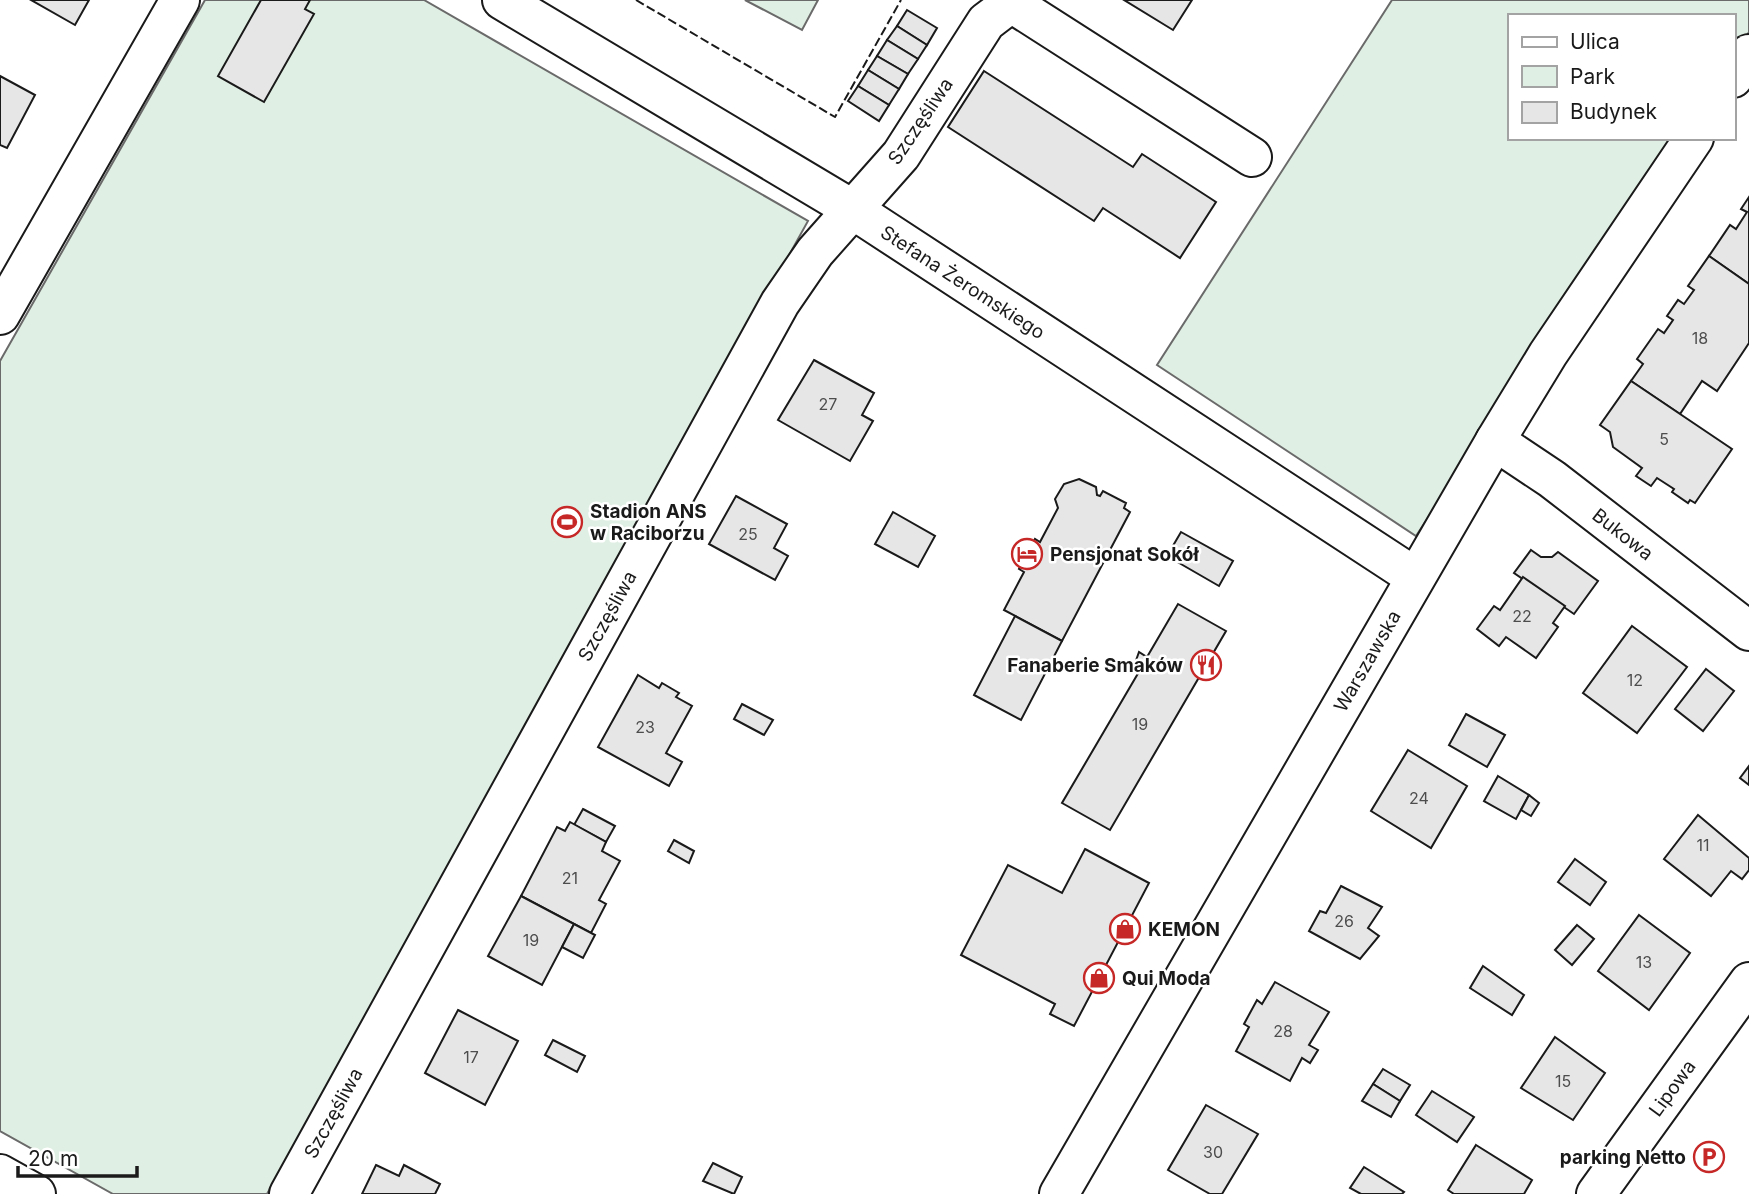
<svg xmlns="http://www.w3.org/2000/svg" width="1749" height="1194" viewBox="0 0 1749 1194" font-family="Inter,sans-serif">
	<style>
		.green { fill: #e0efe3; stroke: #6a6a6a; stroke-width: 2 }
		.building { fill: #e6e6e6; stroke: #1a1a1a; stroke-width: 2 }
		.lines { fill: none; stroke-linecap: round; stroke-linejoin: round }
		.minor-casing { stroke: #1a1a1a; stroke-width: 42 }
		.minor { stroke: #fff; stroke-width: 38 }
		.fence { stroke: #1a1a1a; stroke-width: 2; stroke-dasharray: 9 3.5; stroke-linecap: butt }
		.labels { text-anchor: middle; stroke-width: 5; stroke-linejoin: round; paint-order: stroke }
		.number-label { font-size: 16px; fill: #4d4d4d }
		.street-label { font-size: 19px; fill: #1a1a1a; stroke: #fff }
		.poi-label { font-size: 19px; font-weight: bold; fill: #1a1a1a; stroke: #fff; text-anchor: start }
	</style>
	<rect width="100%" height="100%" fill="#fff"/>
	<g class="green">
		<polygon points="205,0 424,0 808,221 267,1194 113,1194 0,1131 0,361"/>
		<polygon points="745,0 818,0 802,30"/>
		<polygon points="1392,0 1749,0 1749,32 1733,56 1733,16 1509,16 1509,138 1679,138 1416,536 1157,365"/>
	</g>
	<g class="building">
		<polygon points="31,0 89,0 75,25"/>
		<polygon points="261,0 310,0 305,9 314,14 264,102 218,76"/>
		<polygon points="1124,0 1192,0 1173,30"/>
		<polygon points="907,10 937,28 927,45 897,26"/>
		<polygon points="897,26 927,45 918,59 887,40"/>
		<polygon points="887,40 918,59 908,74 877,56"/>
		<polygon points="877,56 908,74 899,89 868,70"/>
		<polygon points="868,70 899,89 889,105 858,86"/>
		<polygon points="984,71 1133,167 1142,154 1216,202 1180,258 1103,208 1094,221 948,127"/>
		<polygon points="0,76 35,95 7,148 0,145"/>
		<polygon points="858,86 889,105 879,121 848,101"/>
		<polygon points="1749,197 1749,284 1709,256 1730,225 1736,229 1747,212 1741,209"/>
		<polygon points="1709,256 1749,284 1749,343 1717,391 1702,381 1680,414 1631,381 1643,364 1637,359 1658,329 1664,333 1673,320 1667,316 1678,300 1684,304 1694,290 1688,286"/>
		<polygon points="814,360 874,393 862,415 873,421 850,461 778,420"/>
		<polygon points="1631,381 1732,449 1695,503 1690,500 1688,503 1672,492 1674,489 1657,478 1651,486 1636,476 1642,468 1613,447 1610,432 1600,425"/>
		<polygon points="1079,479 1096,487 1097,495 1100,496 1103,491 1126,503 1124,508 1130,512 1062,641 1004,610 1024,572 1019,569 1035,539 1040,542 1058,508 1055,499 1064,484"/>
		<polygon points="736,496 787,524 774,548 788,556 775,580 709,544"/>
		<polygon points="893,512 935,536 918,567 875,544"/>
		<polygon points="1181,532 1233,561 1219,586 1167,556"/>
		<polygon points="1531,550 1541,557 1552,557 1558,552 1598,581 1574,614 1514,573"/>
		<polygon points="1523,577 1565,606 1553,623 1558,627 1536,658 1506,637 1499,646 1477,629 1494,606 1500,610"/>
		<polygon points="1178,604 1226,631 1110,830 1062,803 1140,670 1134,666 1139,652 1147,657"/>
		<polygon points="1015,616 1062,641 1021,720 974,695"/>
		<polygon points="1632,626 1687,667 1637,733 1583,693"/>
		<polygon points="1706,669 1734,691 1703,731 1675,709"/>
		<polygon points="638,675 659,688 662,683 679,693 676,697 692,706 666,753 682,762 669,786 598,747"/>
		<polygon points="742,704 773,720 764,735 734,719"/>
		<polygon points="1466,714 1505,735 1487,767 1449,745"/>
		<polygon points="1408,750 1467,786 1431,848 1371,811"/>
		<polygon points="1749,766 1749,785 1740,778"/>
		<polygon points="1498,776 1529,795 1516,819 1484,801"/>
		<polygon points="1529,795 1539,803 1531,816 1521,810"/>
		<polygon points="583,809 615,826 606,842 574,825"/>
		<polygon points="1698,815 1749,858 1749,870 1742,879 1731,871 1711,896 1664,859"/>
		<polygon points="570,822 606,842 602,851 620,861 599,900 606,904 591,933 521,896 557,827 565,831"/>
		<polygon points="674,840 694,851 689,863 668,851"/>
		<polygon points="1085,849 1149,883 1074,1026 1050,1014 1055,1004 961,955 1008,865 1062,893"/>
		<polygon points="1575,859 1606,882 1590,905 1558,882"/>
		<polygon points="1341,886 1382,907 1368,928 1379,936 1360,959 1309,931 1320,911 1326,913"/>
		<polygon points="521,896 574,924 542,985 488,956"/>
		<polygon points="1639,915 1690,953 1649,1010 1598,971"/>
		<polygon points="574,924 595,935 583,958 562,947"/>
		<polygon points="1577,925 1594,939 1572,965 1555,950"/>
		<polygon points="1483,966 1524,995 1512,1015 1470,988"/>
		<polygon points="1275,982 1329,1012 1309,1045 1318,1050 1310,1063 1302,1058 1290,1081 1236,1051 1249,1027 1244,1024 1257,1000 1262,1004"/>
		<polygon points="458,1010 518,1041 485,1105 425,1073"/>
		<polygon points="1555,1037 1605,1073 1573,1120 1521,1088"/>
		<polygon points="553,1040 585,1056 577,1072 545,1055"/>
		<polygon points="1383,1069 1410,1085 1400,1101 1373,1084"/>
		<polygon points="1373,1084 1400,1101 1391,1117 1362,1101"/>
		<polygon points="1432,1091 1474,1117 1457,1142 1416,1115"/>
		<polygon points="1206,1105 1258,1134 1222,1194 1210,1194 1168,1170"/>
		<polygon points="1476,1145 1532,1180 1524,1194 1454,1194 1448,1190"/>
		<polygon points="713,1163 742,1177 734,1194 703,1181"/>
		<polygon points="376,1165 399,1176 404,1165 440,1184 435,1194 362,1194"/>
		<polygon points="1364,1167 1404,1192 1402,1194 1361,1194 1350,1188"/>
	</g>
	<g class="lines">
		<g class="minor-casing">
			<g id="minor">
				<polyline points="502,0 852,209 1415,577"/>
				<polyline points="1013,4 1252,157"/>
				<polyline points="1733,78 1749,54"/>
				<polyline points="0,315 180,0"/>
				<polyline points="1495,441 1552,479 1749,631"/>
				<polyline points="0,1174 36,1194"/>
				<polyline points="289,1194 780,303 815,252 901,155 986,22 1015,0"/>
				<polyline points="1059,1194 1495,441 1548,354 1694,138"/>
				<polyline points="1596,1194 1749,982"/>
			</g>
		</g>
		<use href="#minor" class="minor"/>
		<polyline class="fence" points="636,0 835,117 901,0"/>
	</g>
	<defs>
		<g id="stadium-ring" transform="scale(1.575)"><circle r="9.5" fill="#fff" stroke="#c62828" stroke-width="1.5"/><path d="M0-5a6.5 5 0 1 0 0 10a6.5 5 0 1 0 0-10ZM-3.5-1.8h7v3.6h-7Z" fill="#c62828"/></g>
		<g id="hotel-ring" transform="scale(1.575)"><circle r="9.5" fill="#fff" stroke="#c62828" stroke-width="1.5"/><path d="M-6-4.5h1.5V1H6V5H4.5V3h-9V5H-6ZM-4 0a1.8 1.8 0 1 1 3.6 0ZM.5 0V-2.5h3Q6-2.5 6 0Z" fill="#c62828"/></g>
		<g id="restaurant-ring" transform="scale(1.575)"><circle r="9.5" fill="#fff" stroke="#c62828" stroke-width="1.5"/><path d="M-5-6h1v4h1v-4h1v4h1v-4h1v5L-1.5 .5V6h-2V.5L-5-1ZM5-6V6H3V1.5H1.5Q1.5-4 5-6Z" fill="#c62828"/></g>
		<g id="shop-ring" transform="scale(1.575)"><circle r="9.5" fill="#fff" stroke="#c62828" stroke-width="1.5"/><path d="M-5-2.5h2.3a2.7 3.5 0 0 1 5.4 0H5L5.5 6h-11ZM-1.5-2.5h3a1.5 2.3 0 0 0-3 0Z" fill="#c62828"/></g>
		<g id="parking-ring" transform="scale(1.575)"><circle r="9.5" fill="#fff" stroke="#c62828" stroke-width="1.5"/><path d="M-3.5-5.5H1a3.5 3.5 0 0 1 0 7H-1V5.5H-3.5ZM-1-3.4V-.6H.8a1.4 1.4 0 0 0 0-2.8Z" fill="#c62828"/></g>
	</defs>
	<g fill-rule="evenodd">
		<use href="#stadium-ring" x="567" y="522"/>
		<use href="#hotel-ring" x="1027" y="554"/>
		<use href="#restaurant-ring" x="1206" y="665"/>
		<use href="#shop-ring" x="1125" y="929"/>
		<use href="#shop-ring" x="1099" y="978"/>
		<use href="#parking-ring" x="1709" y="1157"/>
	</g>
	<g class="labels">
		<g class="number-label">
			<text x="1700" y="344">18</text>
			<text x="828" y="410">27</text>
			<text x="1664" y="445">5</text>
			<text x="748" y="540">25</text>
			<text x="1522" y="622">22</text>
			<text x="1635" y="686">12</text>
			<text x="1140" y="730">19</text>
			<text x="645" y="733">23</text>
			<text x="1419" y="804">24</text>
			<text x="1703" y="851">11</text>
			<text x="570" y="884">21</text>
			<text x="1344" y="927">26</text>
			<text x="531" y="946">19</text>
			<text x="1644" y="968">13</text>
			<text x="1283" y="1037">28</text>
			<text x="471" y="1063">17</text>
			<text x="1563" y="1087">15</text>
			<text x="1213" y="1158">30</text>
		</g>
		<g class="street-label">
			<text transform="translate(920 121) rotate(-56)" y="7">Szczęśliwa</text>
			<text transform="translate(963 282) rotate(33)" y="7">Stefana Żeromskiego</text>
			<text transform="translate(1623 534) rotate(38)" y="7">Bukowa</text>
			<text transform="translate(607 616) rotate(-61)" y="7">Szczęśliwa</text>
			<text transform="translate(1367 661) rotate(-60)" y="7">Warszawska</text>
			<text transform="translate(1672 1088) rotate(-54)" y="7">Lipowa</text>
			<text transform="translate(333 1113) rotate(-61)" y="7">Szczęśliwa</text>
		</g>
		<g class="poi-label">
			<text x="590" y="518">Stadion ANS<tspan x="590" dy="22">w Raciborzu</tspan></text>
			<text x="1050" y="561">Pensjonat Sokół</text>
			<text x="1183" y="672" text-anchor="end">Fanaberie Smaków</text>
			<text x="1148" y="936">KEMON</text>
			<text x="1122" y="985">Qui Moda</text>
			<text x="1686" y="1164" text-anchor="end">parking Netto</text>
		</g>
	</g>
	<rect x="1508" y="14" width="228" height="126" fill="#ffffff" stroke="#a3a3a3" stroke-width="2"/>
	<rect x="1522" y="37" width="35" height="10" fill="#ffffff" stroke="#a3a3a3" stroke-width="2"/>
	<text x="1570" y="49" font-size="21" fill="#1a1a1a">Ulica</text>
	<rect x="1522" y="66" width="35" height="21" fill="#e0efe3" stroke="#a3a3a3" stroke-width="2"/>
	<text x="1570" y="84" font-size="21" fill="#1a1a1a">Park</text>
	<rect x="1522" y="102" width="35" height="21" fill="#e6e6e6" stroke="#a3a3a3" stroke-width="2"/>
	<text x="1570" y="119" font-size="21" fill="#1a1a1a">Budynek</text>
	<path d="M18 1166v10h119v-10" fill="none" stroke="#1a1a1a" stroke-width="3.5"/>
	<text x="28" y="1166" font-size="21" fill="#1a1a1a" stroke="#ffffff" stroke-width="5" paint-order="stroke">20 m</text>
</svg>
